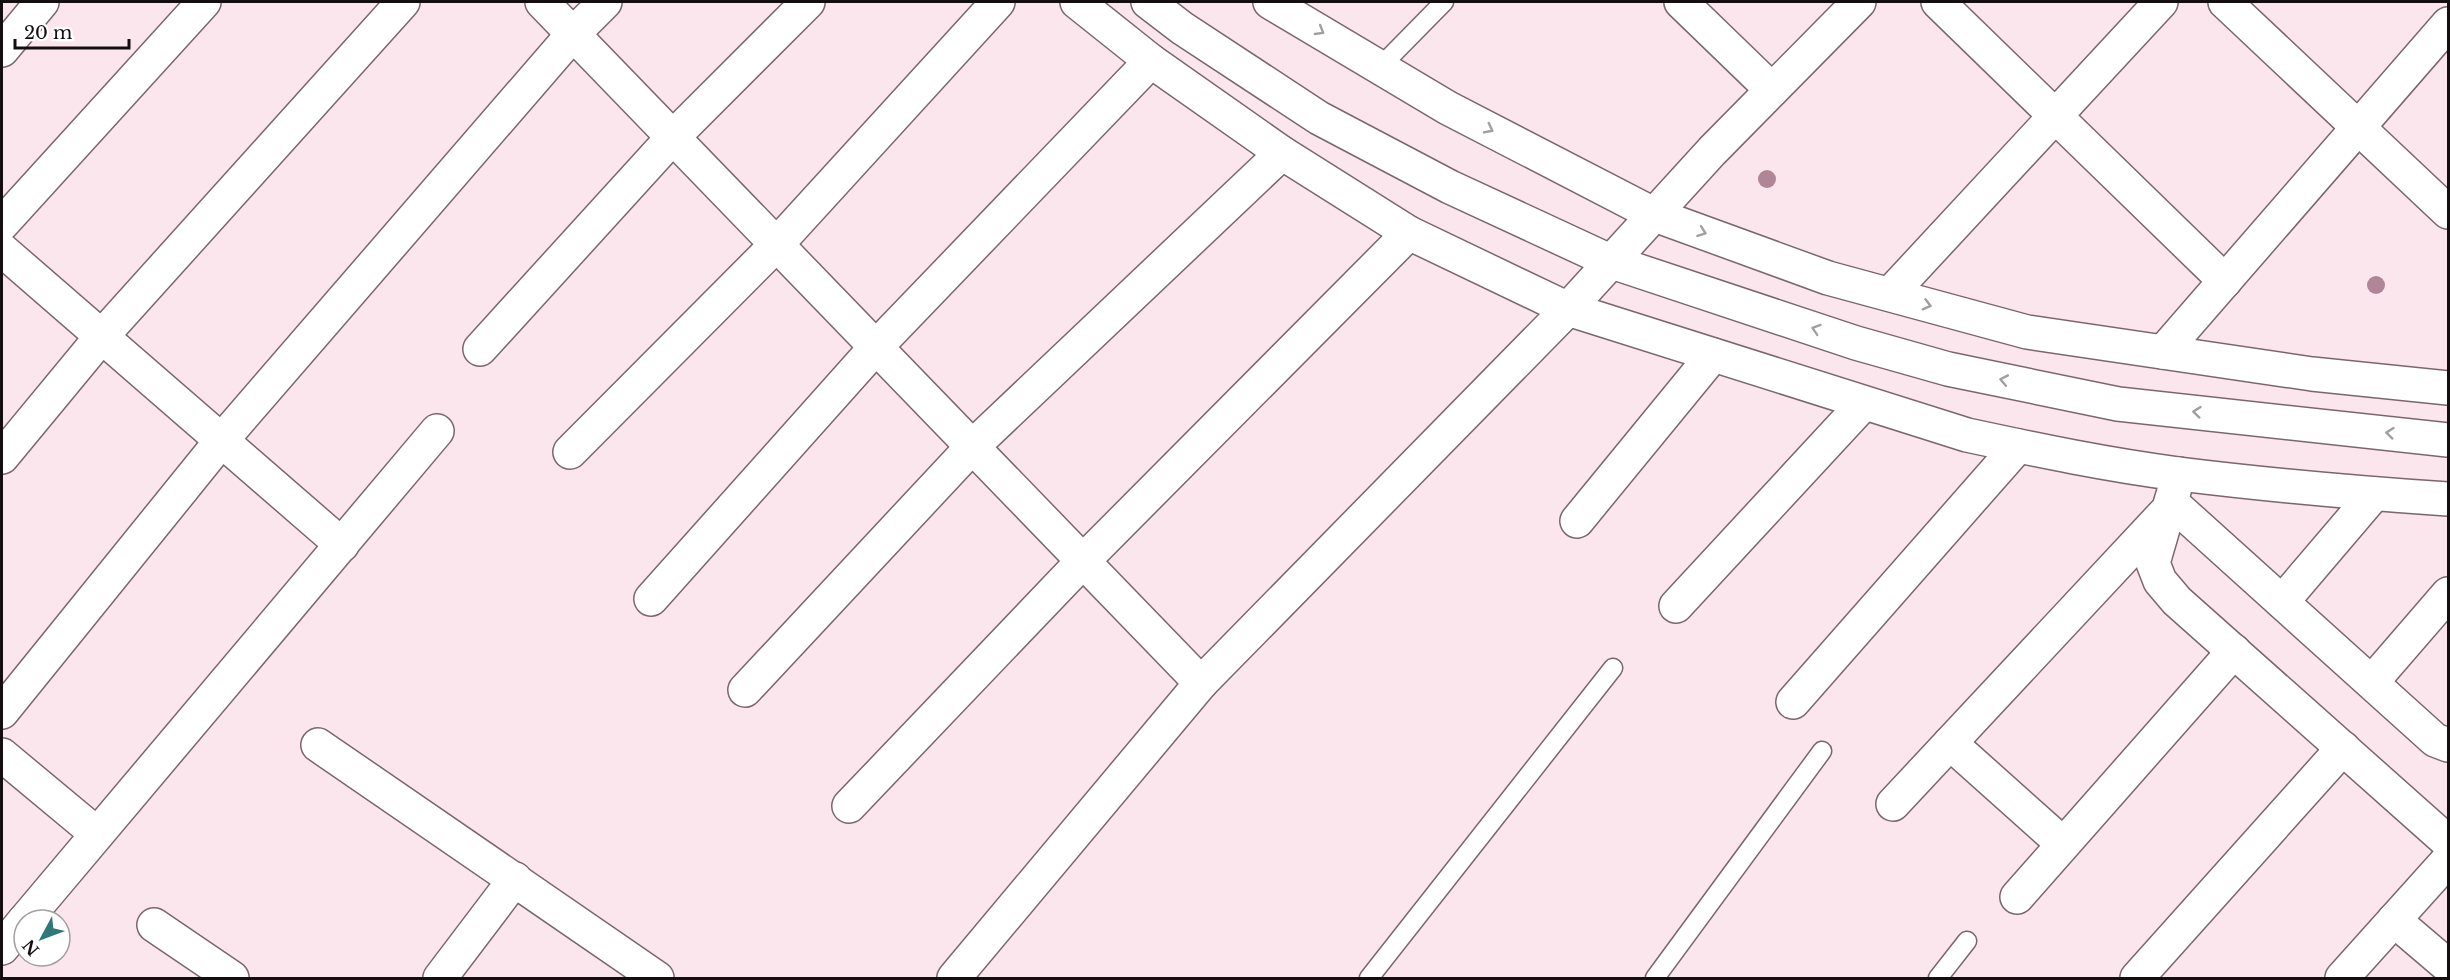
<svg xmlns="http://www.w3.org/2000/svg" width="2450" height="980" viewBox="0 0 2450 980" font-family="'Libre Baskerville',serif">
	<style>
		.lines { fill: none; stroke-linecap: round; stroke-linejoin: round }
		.lane-casing { stroke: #7a676d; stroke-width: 21 }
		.street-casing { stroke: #7a676d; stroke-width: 36 }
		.secondary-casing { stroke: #7a676d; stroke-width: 36 }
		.lane { stroke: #fff; stroke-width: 18 }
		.street { stroke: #fff; stroke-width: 33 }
		.secondary { stroke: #fff; stroke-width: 33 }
		.tree { fill: #b08596 }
		.oneway { stroke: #a19f9f }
	</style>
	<rect width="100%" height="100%" fill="#fce6ed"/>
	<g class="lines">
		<g class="lane-casing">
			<g id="lane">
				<polyline points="1380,67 1444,2"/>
				<polyline points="1369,978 1613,668"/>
				<polyline points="1655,978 1822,751"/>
				<polyline points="1938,978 1967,941"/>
			</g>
		</g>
		<g class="street-casing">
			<g id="street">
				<polyline points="542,2 1201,683"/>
				<path d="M1077 2 1151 61 1282 153 1409 233 1568 309 1967 435C2037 450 2108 465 2179 474 2268 485 2359 493 2448 499"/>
				<polyline points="1681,2 1772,90"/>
				<polyline points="1938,2 2225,281"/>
				<polyline points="2225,2 2448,212"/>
				<polyline points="2,50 42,2"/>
				<polyline points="2,224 204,2"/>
				<polyline points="2,250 342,545"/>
				<polyline points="1890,294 2161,2"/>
				<polyline points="480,349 673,137 808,2"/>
				<polyline points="2163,352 2448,24"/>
				<polyline points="570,452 777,244 998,2"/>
				<polyline points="2,457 102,336 403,2"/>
				<polyline points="2179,474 2153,563 2160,581 2177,601 2448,842"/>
				<polyline points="2171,502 2435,740 2448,745"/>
				<polyline points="1577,521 1713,355"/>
				<polyline points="651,599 876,347 1151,61"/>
				<polyline points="2282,602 2374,494"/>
				<polyline points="1676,606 1864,403"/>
				<polyline points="2372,682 2448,594"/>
				<polyline points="745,690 972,447 1282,153"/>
				<polyline points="1793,702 2018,446"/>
				<polyline points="2,712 221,441 573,34 605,2"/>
				<polyline points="1950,743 2063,844"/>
				<polyline points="318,745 657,978"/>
				<polyline points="2,755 97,834"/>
				<polyline points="1893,804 2164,514"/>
				<polyline points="849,806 1083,561 1409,233"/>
				<polyline points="2017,897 2234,651"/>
				<polyline points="25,920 437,431"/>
				<polyline points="2394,920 2448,966"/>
				<polyline points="154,925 232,978"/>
				<polyline points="2,948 24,921"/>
				<polyline points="440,978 515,879"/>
				<polyline points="954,978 1201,683 1568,309 1712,151 1859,2"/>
				<polyline points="2137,978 2343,748"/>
				<polyline points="2342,978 2448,860"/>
			</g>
		</g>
		<g class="secondary-casing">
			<g id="secondary">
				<polyline points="1148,2 1182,28 1319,118 1450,187 1612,262 1856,343 1948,369 2118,404 2448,440"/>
				<polyline points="1270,2 1448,108 1655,215 1828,278 2027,332 2312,374 2448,388"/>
			</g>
		</g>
		<use href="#lane" class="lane"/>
		<use href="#street" class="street"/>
		<use href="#secondary" class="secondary"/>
	</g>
	<g class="tree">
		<circle cx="1767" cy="179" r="9"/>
		<circle cx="2376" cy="285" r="9"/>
	</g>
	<defs><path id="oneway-chevron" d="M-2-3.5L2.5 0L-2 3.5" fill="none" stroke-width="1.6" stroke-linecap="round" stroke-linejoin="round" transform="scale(1.5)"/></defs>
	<g class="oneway">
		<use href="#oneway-chevron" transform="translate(1320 31) rotate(31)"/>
		<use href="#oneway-chevron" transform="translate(1489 129) rotate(27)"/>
		<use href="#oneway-chevron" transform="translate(1702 232) rotate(20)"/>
		<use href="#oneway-chevron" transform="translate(1927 305) rotate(15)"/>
		<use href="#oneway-chevron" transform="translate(1816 329) rotate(-162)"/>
		<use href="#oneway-chevron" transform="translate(2004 380) rotate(-169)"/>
		<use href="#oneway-chevron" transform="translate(2197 412) rotate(-174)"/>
		<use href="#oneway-chevron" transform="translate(2390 433) rotate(-174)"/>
	</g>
	<rect width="2450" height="980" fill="none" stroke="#150e10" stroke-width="6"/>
	<g transform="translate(42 938) rotate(229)"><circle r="28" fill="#ffffff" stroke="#a19f9f" stroke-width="1.5"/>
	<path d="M0-4.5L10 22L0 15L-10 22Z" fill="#2e787a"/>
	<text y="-9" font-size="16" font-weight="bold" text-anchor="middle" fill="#150e10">N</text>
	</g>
	<path d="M15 39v9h114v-9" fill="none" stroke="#150e10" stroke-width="3"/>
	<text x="24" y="39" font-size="18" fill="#150e10" stroke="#ffffff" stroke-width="4.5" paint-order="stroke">20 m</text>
</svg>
